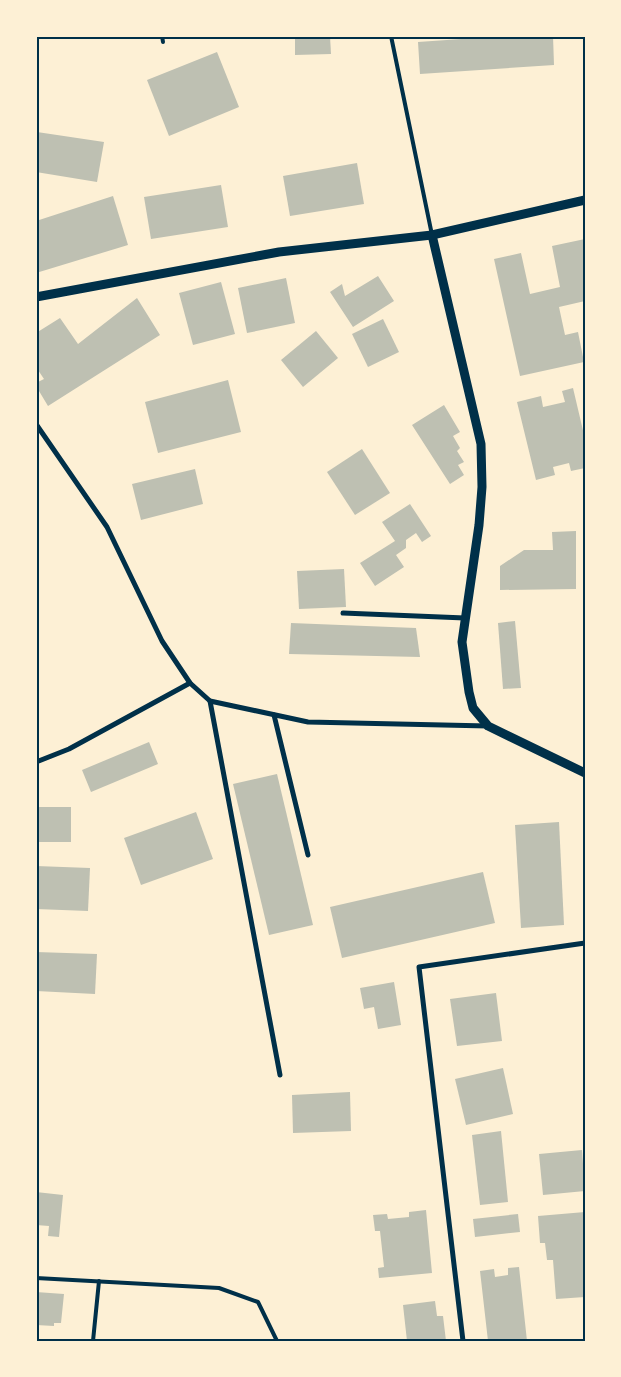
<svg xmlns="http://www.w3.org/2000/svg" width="621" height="1377" viewBox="0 0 621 1377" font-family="Inter,sans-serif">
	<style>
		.building { fill: #bec0b2 }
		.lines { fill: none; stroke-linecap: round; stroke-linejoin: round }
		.service { stroke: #003049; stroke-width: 4 }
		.minor { stroke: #003049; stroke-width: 5 }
		.tertiary { stroke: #003049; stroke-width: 9 }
		.neatline { fill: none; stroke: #003049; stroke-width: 2 }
	</style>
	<rect width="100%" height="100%" fill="#fdf0d5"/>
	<g class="building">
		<polygon points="295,36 330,36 331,54 295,55"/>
		<polygon points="504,36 553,36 554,65 420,74 418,42"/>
		<polygon points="217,52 239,107 169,136 147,80"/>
		<polygon points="37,132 104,142 97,182 36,172"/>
		<polygon points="357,163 364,204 290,216 283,176"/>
		<polygon points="221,185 228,227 151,239 144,197"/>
		<polygon points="113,196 128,245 36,273 36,221"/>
		<polygon points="585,239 585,301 559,307 565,335 578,332 584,362 520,376 494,259 521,253 530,294 560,287 552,246"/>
		<polygon points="378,276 394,301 353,327 330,292 342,284 345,296"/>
		<polygon points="286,278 295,323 247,333 238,288"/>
		<polygon points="221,282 235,334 193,345 179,293"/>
		<polygon points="137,298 160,335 48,406 36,386 36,383 44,379 36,367 36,333 60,318 78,344"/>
		<polygon points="383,319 399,352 368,367 352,334"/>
		<polygon points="316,331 338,358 303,387 281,360"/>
		<polygon points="228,380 241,432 158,453 145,402"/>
		<polygon points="573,388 585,439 585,468 571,471 569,463 553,467 555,475 536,480 517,402 541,396 543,407 565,402 562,391"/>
		<polygon points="444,405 460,432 453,436 460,448 457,451 464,462 458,465 464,475 450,484 412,425"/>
		<polygon points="362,449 390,493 355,515 327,472"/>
		<polygon points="195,469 203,504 141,520 132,484"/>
		<polygon points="410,504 431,536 422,542 416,533 406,540 406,548 396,555 404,567 375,586 360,563 395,541 382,522"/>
		<polygon points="576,531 576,589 500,590 500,566 524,550 553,550 552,532"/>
		<polygon points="344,569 346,607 299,609 297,571"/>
		<polygon points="515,621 521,688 503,689 498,623"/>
		<polygon points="291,623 416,628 420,657 289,654"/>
		<polygon points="149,742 158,764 91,792 82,770"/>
		<polygon points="277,774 313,925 269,935 233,784"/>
		<rect x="36" y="807" width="35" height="35"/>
		<polygon points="196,812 213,859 141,885 124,838"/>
		<polygon points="559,822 564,925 521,928 515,825"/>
		<polygon points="36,866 90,868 88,911 36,909"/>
		<polygon points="483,872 495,923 342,958 330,907"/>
		<polygon points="36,952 97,954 95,994 36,991"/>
		<polygon points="394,982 401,1025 378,1029 374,1007 364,1009 360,988"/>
		<polygon points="496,993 502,1041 457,1046 450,999"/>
		<polygon points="503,1068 513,1114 466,1125 455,1079"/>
		<polygon points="350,1092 351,1131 293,1133 292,1095"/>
		<polygon points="501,1131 508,1202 480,1205 472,1135"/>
		<polygon points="582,1150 585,1191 543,1195 539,1154"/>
		<polygon points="36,1192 63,1195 59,1237 48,1236 49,1226 36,1225"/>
		<polygon points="426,1210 432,1273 379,1278 378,1268 384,1267 380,1231 375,1231 373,1215 387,1214 388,1219 409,1217 409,1212"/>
		<polygon points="585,1212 585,1297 556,1299 553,1260 547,1260 545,1243 540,1243 538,1216"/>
		<polygon points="518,1214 520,1232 475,1237 473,1219"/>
		<polygon points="519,1267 527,1341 488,1341 480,1271 494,1269 495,1277 508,1275 508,1268"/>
		<polygon points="36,1292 64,1294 61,1323 54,1323 54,1326 36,1325"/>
		<polygon points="435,1301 437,1316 443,1316 446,1341 407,1341 403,1305"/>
	</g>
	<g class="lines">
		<g class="service">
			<polyline points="162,36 163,42"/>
			<polyline points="391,36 432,235"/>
			<polyline points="36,1278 219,1288 258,1302 277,1341"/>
			<polyline points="93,1341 99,1281"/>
		</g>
		<g class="minor">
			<polyline points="36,424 107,527 162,641 190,683 210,701 308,722 488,726"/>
			<polyline points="343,613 465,618"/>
			<polyline points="210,701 280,1075"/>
			<polyline points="274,715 308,855"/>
			<polyline points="36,762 69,749 190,683"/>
			<polyline points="463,1341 419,967 585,943"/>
		</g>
		<g class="tertiary">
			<polyline points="432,235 481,444 482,487 479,525 462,642 469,692 473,708 488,726 585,773"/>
			<polyline points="36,297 279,252 432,235 585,200"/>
		</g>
	</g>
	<rect width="621" height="1377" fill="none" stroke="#fdf0d5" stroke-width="75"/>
	<rect x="38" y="38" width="546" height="1302" class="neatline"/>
</svg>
